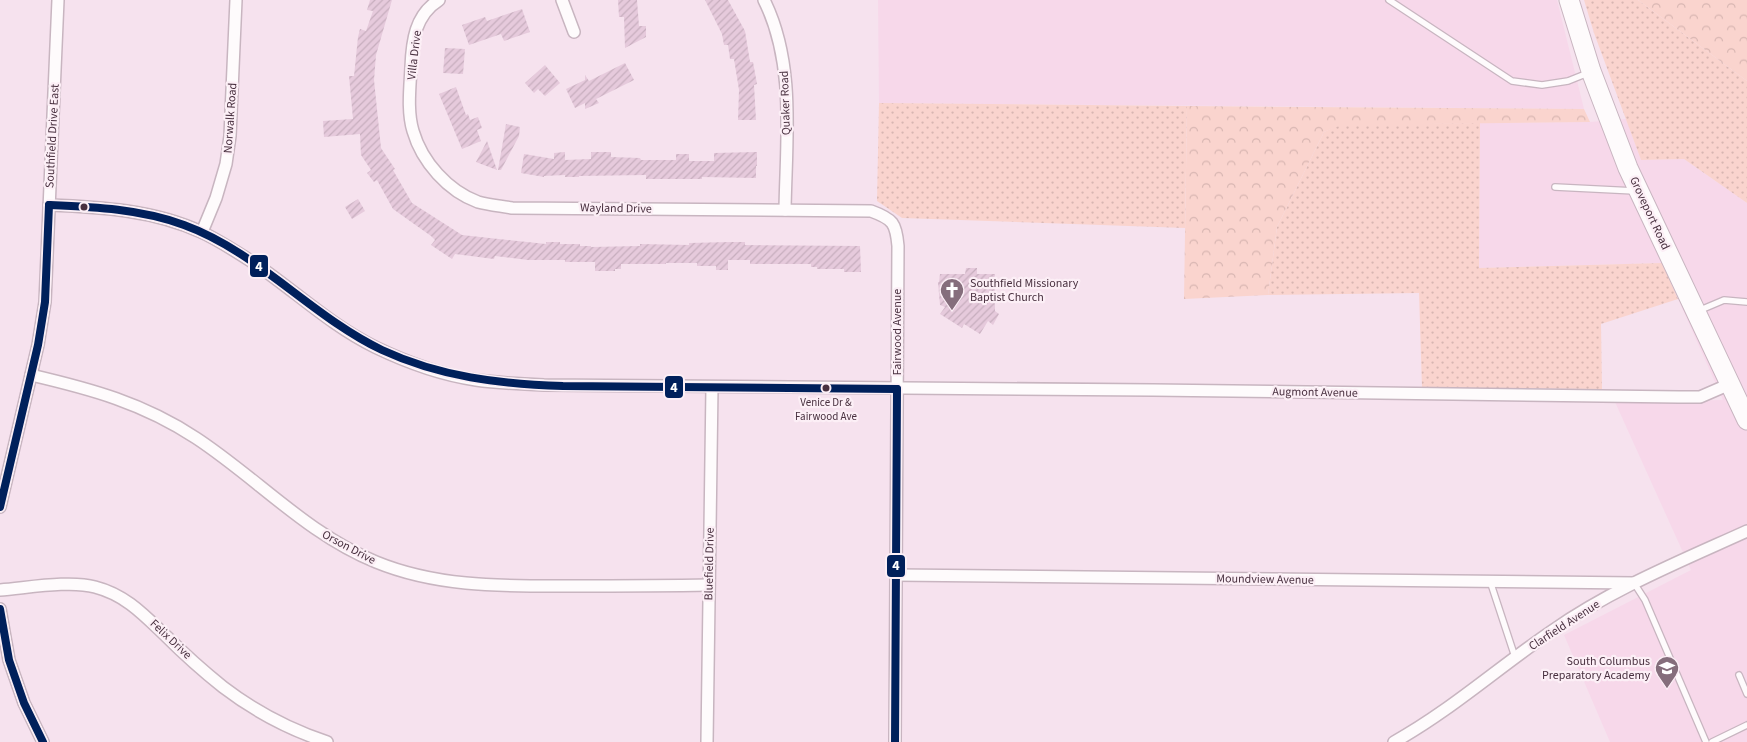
<svg xmlns="http://www.w3.org/2000/svg" width="1747" height="742" viewBox="0 0 1747 742" font-family="'Source Sans 3',sans-serif">
	<style>
		.built { fill: #f7d8ea }
		.grass { fill: url(#grass-dots) }
		.forest { fill: url(#forest-crowns) }
		.building { fill: url(#building-hatch) }
		.lines { fill: none; stroke-linecap: round; stroke-linejoin: round }
		.service-casing { stroke: #c8b5c0; stroke-width: 8 }
		.minor-casing { stroke: #c8b5c0; stroke-width: 14 }
		.primary-casing { stroke: #c8b5c0; stroke-width: 21 }
		.service { stroke: #fefbfc; stroke-width: 5.5 }
		.minor { stroke: #fefbfc; stroke-width: 11 }
		.primary { stroke: #fefbfc; stroke-width: 19 }
		.bus-1-casing { stroke: #fceff6; stroke-width: 11 }
		.bus-1 { stroke: #00205b; stroke-width: 8 }
		.bus-dot { fill: #48303f; stroke: #fceff6; stroke-width: 2 }
		.labels { text-anchor: middle; stroke-width: 4.5; stroke-linejoin: round; paint-order: stroke }
		.bus-label { font-size: 11px; fill: #48303f; stroke: #fceff6 }
		.street-label { font-size: 12px; fill: #48303f; stroke: #fceff6 }
		.poi-label { font-size: 12px; fill: #48303f; stroke: #fceff6; text-anchor: start }
		.line-badge { stroke: #fceff6; stroke-width: 2 }
		.badge-label { font-size: 14px; text-anchor: middle; font-weight: bold; fill: #fff }
	</style>
	<defs>
		<pattern id="grass-dots" width="8" height="8" patternUnits="userSpaceOnUse" patternTransform="scale(1.25)"><rect width="8" height="8" fill="#fad4ce"/><path d="M2 2h.1M6 6h.1" fill="none" stroke="#d8b6b2" stroke-width="1.8" stroke-linecap="round"/></pattern>
		<pattern id="forest-crowns" width="20" height="18" patternUnits="userSpaceOnUse" patternTransform="scale(1.25)"><rect width="20" height="18" fill="#fad4ce"/><path d="M2 6a3 3 0 1 1 6 0M12 15a3 3 0 1 1 6 0" fill="none" stroke="#d8b6b2"/></pattern>
		<pattern id="building-hatch" width="6" height="6" patternUnits="userSpaceOnUse" patternTransform="scale(1.25)"><rect width="6" height="6" fill="#e6cadc"/><path d="M-1 1l2-2M0 6l6-6M5 7l2-2" fill="none" stroke="#c7aebe"/></pattern>
	</defs>
	<rect width="100%" height="100%" fill="#f6e2ee"/>
	<g class="built">
		<polygon points="878,0 1557,0 1584,109 879,103"/>
		<polygon points="1626,119 1641,160 1684,159 1747,203 1747,742 1610,742 1564,635 1691,570 1615,402 1723,400 1662,263 1479,268 1480,123 1590,122"/>
	</g>
	<g class="grass">
		<polygon points="1584,0 1638,0 1747,81 1747,203 1684,159 1641,160 1594,33"/>
		<polygon points="879,103 1187,106 1185,228 902,218 877,201"/>
		<polygon points="1480,123 1479,268 1662,263 1678,299 1601,324 1602,389 1422,388 1419,293 1268,295 1277,227 1324,132 1341,124"/>
	</g>
	<g class="forest">
		<polygon points="1638,0 1747,0 1747,81"/>
		<polygon points="1187,106 1584,109 1590,122 1341,125 1324,132 1277,227 1268,295 1184,299"/>
	</g>
	<g class="building">
		<polygon points="370,0 392,0 376,55 374,80 381,148 395,169 393,170 412,203 462,235 546,244 546,242 560,242 560,244 580,244 580,246 591,246 591,247 640,246 640,244 689,245 689,243 730,242 745,242 745,245 860,246 861,272 844,272 844,269 817,269 817,267 811,267 811,264 750,264 750,260 728,260 728,270 716,270 716,266 697,266 697,263 666,263 666,264 621,264 621,269 615,269 615,271 595,271 595,262 565,262 565,260 528,260 495,256 494,259 455,254 452,259 431,245 435,240 431,236 393,209 377,180 374,182 367,173 371,170 361,155 360,134 324,137 323,121 353,119 349,76 354,76 358,37 360,29 366,31 373,11 367,10"/>
		<polygon points="618,0 637,0 639,26 646,26 646,37 625,48 624,17 619,17"/>
		<polygon points="705,0 728,0 745,31 750,62 753,62 757,84 754,85 756,120 738,120 739,90 734,59 730,59 728,45 724,45 722,34"/>
		<polygon points="522,9 530,32 504,41 501,34 469,45 462,25 485,17 487,21"/>
		<polygon points="445,48 465,49 463,74 443,73"/>
		<polygon points="625,63 634,80 596,99 599,103 585,109 585,103 575,108 566,89 585,80 585,75 589,81"/>
		<polygon points="545,65 560,83 545,96 538,89 534,93 525,83"/>
		<polygon points="456,87 466,115 468,114 470,120 478,117 482,128 477,130 481,141 462,149 439,94"/>
		<polygon points="506,124 520,127 519,136 501,170 498,170"/>
		<polygon points="487,141 497,170 476,162"/>
		<polygon points="565,152 565,160 591,159 591,152 611,152 611,157 640,158 641,160 676,160 676,154 689,154 689,161 714,161 714,153 757,152 757,166 756,166 756,178 702,177 702,179 646,179 646,175 579,176 579,177 565,177 565,175 544,176 544,177 521,173 524,154 554,159 554,153"/>
		<polygon points="358,199 365,211 352,219 345,207"/>
		<polygon points="966,268 977,268 977,274 995,274 995,311 999,314 993,325 988,321 980,334 964,324 962,328 940,314 945,307 940,305 938,282 939,282 940,274 965,274"/>
	</g>
	<g class="lines">
		<g class="service-casing">
			<g id="service">
				<polyline points="1389,0 1512,81 1542,85 1568,81 1588,73"/>
				<polyline points="1555,187 1635,191"/>
				<polyline points="1698,311 1724,300 1747,302"/>
				<polyline points="1490,581 1515,657"/>
				<polyline points="1634,583 1645,600 1706,742"/>
				<polyline points="1739,675 1747,694"/>
				<polyline points="1712,742 1747,725"/>
			</g>
		</g>
		<g class="minor-casing">
			<g id="minor">
				<path d="M439 0C415 15 412 41 411 67 410 88 407 111 413 131 422 162 448 191 478 202 489 205 501 206 512 208L871 211C893 219 896 223 898 246L895 742"/>
				<polyline points="562,0 574,32"/>
				<path d="M764 0C796 64 786 141 785 210"/>
				<path d="M49 205C100 207 154 210 201 232 219 240 240 254 257 265 296 292 332 326 375 347 406 362 442 375 476 380 498 383 521 384 544 385L1153 390 1679 397H1700L1730 384"/>
				<polyline points="202,232 216,198 226,164 230,136 236,0"/>
				<path d="M31 375C91 389 143 403 196 438 257 478 307 534 376 562 437 587 501 586 565 586 613 586 661 586 709 585"/>
				<polyline points="0,507 38,345 45,302 58,0"/>
				<polyline points="896,575 1634,583"/>
				<path d="M0 590C27 588 70 580 95 587 126 595 144 615 166 636 184 654 203 671 223 687 253 710 291 730 327 742"/>
				<polyline points="0,609 9,660 24,703 43,742"/>
				<polyline points="707,742 712,387"/>
				<path d="M1394 742C1450 711 1499 667 1552 631 1612 589 1681 561 1747 531"/>
			</g>
		</g>
		<g class="primary-casing">
			<polyline id="primary" points="1569,0 1591,71 1628,168 1747,420"/>
		</g>
		<use href="#service" class="service"/>
		<use href="#minor" class="minor"/>
		<use href="#primary" class="primary"/>
		<g class="bus-1-casing">
			<g id="bus-1">
				<path d="M49 205C94 207 141 209 184 225 258 252 311 316 382 350 440 377 500 384 563 386L897 389"/>
				<polyline points="0,507 38,345 45,302 49,205"/>
				<polyline points="0,609 9,660 24,703 43,742"/>
				<polyline points="895,742 897,389"/>
			</g>
		</g>
		<use href="#bus-1" class="bus-1"/>
	</g>
	<defs>
		<g id="church-pin" transform="scale(1.25)"><path d="M0 17L-7.5 6A9.5 9.5 0 1 1 7.5 6Z" fill="#856e7c" stroke="#fceff6"/><path d="M-1.2-6h2.4v3.5h3.3v2.4h-3.3V6h-2.4V-.1h-3.3v-2.4h3.3Z" fill="#fff"/></g>
		<g id="school-pin" transform="scale(1.25)"><path d="M0 17L-7.5 6A9.5 9.5 0 1 1 7.5 6Z" fill="#856e7c" stroke="#fceff6"/><path d="M0-5L7-2L0 1L-7-2ZM-4 1L0 2.5L4 1V4Q0 6-4 4Z" fill="#fff"/></g>
	</defs>
	<g fill-rule="evenodd">
		<use href="#church-pin" x="952" y="290"/>
		<use href="#school-pin" x="1667" y="668"/>
	</g>
	<g class="bus-dot">
		<circle cx="84" cy="207" r="4.5"/>
		<circle cx="826" cy="388" r="4.5"/>
	</g>
	<g class="labels">
		<g class="bus-label">
			<text x="826" y="406">Venice Dr &amp;<tspan x="826" dy="14">Fairwood Ave</tspan></text>
		</g>
		<g class="street-label">
			<text transform="translate(414 55) rotate(-83)" y="4">Villa Drive</text>
			<text transform="translate(785 103) rotate(-92)" y="4">Quaker Road</text>
			<text transform="translate(230 118) rotate(-86)" y="4">Norwalk Road</text>
			<text transform="translate(52 136) rotate(-87)" y="4">Southfield Drive East</text>
			<text transform="translate(616 208) rotate(1)" y="4">Wayland Drive</text>
			<text transform="translate(1650 213) rotate(65)" y="4">Groveport Road</text>
			<text transform="translate(897 332) rotate(-90)" y="4">Fairwood Avenue</text>
			<text transform="translate(1315 392) rotate(1)" y="4">Augmont Avenue</text>
			<text transform="translate(349 547) rotate(28)" y="4">Orson Drive</text>
			<text transform="translate(709 564) rotate(-89)" y="4">Bluefield Drive</text>
			<text transform="translate(1265 579) rotate(1)" y="4">Moundview Avenue</text>
			<text transform="translate(1564 625) rotate(-33)" y="4">Clarfield Avenue</text>
			<text transform="translate(171 639) rotate(43)" y="4">Felix Drive</text>
		</g>
		<g class="poi-label">
			<text x="970" y="287">Southfield Missionary<tspan x="970" dy="14">Baptist Church</tspan></text>
			<text x="1650" y="665" text-anchor="end">South Columbus<tspan x="1650" dy="14">Preparatory Academy</tspan></text>
		</g>
	</g>
	<g class="line-badge">
		<rect x="249" y="254" width="20" height="24" rx="5" fill="#00205b"/>
		<rect x="664" y="375" width="20" height="24" rx="5" fill="#00205b"/>
		<rect x="886" y="554" width="20" height="24" rx="5" fill="#00205b"/>
	</g>
	<g class="badge-label">
		<text x="259" y="271">4</text>
		<text x="674" y="392">4</text>
		<text x="896" y="570">4</text>
	</g>
</svg>
